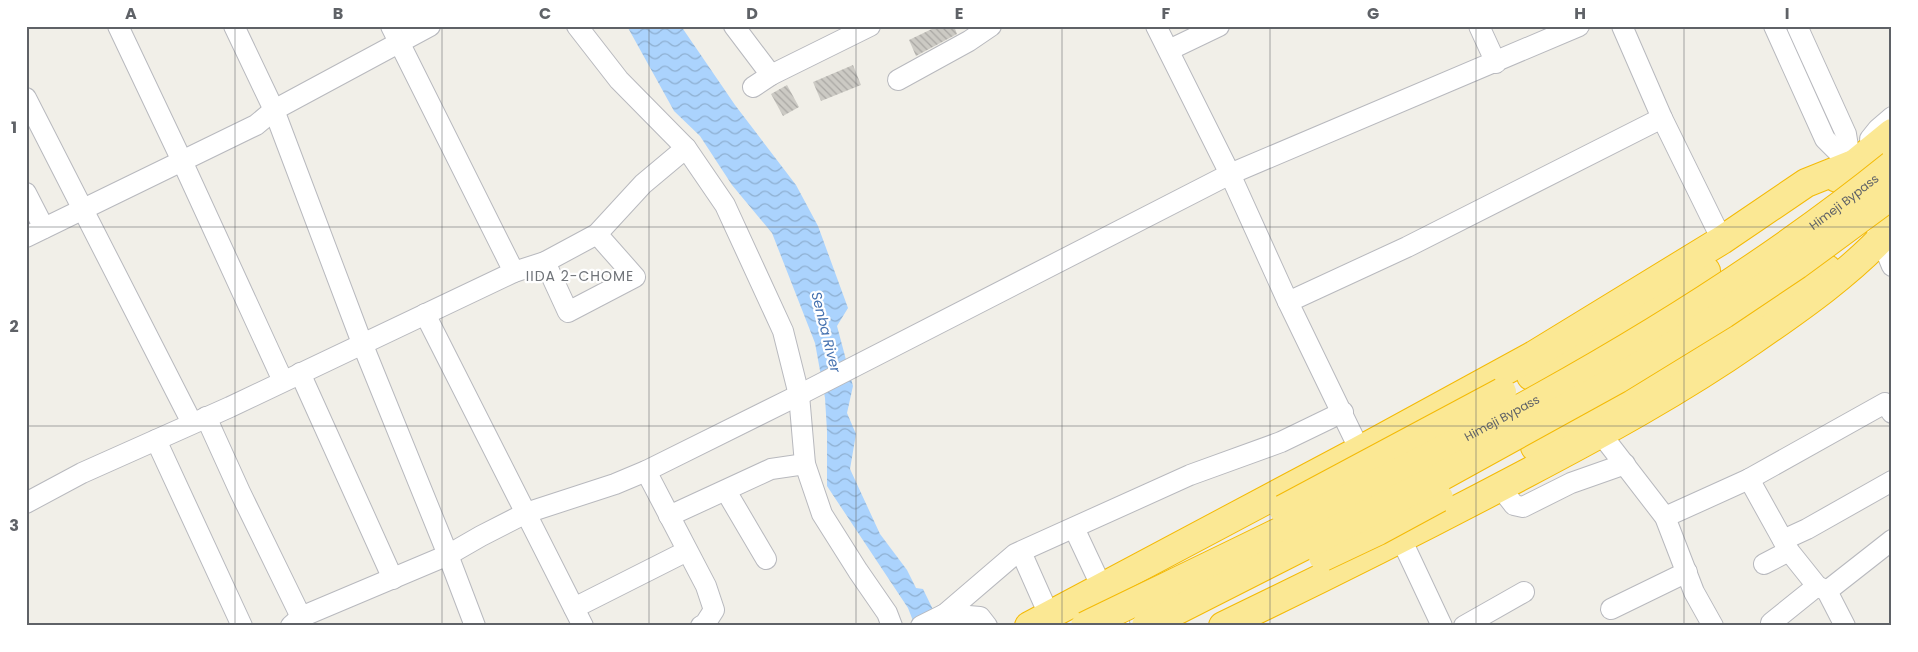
<svg xmlns="http://www.w3.org/2000/svg" width="1918" height="652" viewBox="0 0 1918 652" font-family="Poppins,sans-serif">
	<style>
		.water { fill: url(#water-waves) }
		.building { fill: url(#building-back-hatch) }
		.lines { fill: none; stroke-linecap: round; stroke-linejoin: round }
		.minor-casing { stroke: #b8b9be; stroke-width: 22 }
		.highway-casing { stroke: #f4ba05; stroke-width: 30 }
		.minor { stroke: #fff; stroke-width: 20 }
		.highway { stroke: #fbe894; stroke-width: 28 }
		.highway-bridge-casing { stroke: #f4ba05; stroke-width: 30; stroke-linecap: butt }
		.highway-bridge { stroke: #fbe894; stroke-width: 28 }
		.grid { fill: none; stroke: #5f6267; stroke-width: 1; stroke-opacity: 0.55 }
		.labels { text-anchor: middle; stroke-width: 4.5; stroke-linejoin: round; paint-order: stroke }
		.street-label { font-size: 12px; fill: #5f6267; stroke: #fff }
		.neighbourhood-label { font-size: 14px; letter-spacing: 1px; fill: #707479; stroke: #fff }
		.water-label { font-size: 14px; font-style: italic; fill: #4672b0; stroke: #fff }
		.neatline { fill: none; stroke: #5f6267; stroke-width: 2 }
		.grid-label { font-size: 16px; text-anchor: middle; font-weight: bold; fill: #5f6267 }
	</style>
	<defs>
		<pattern id="water-waves" width="16" height="10" patternUnits="userSpaceOnUse" patternTransform="scale(1.25)"><rect width="16" height="10" fill="#abd3fd"/><path d="M0 5q4-4 8 0t8 0" fill="none" stroke="#8eafd1"/></pattern>
		<pattern id="building-back-hatch" width="6" height="6" patternUnits="userSpaceOnUse" patternTransform="scale(1.25)"><rect width="6" height="6" fill="#cccac4"/><path d="M-1 5l2 2M0 0l6 6M5-1l2 2" fill="none" stroke="#a9a7a3"/></pattern>
	</defs>
	<rect width="100%" height="100%" fill="#f1efe8"/>
	<polygon class="water" points="627,26 681,26 735,105 796,185 818,226 848,308 837,326 853,386 847,413 856,434 850,469 880,534 907,570 916,588 923,589 941,626 915,626 908,608 827,486 827,431 825,398 815,343 772,233 732,185 700,136 674,111"/>
	<g class="building">
		<polygon points="938,26 954,26 957,34 916,56 909,40"/>
		<polygon points="853,65 861,85 821,101 813,82"/>
		<polygon points="787,85 799,107 783,116 771,94"/>
	</g>
	<g class="lines">
		<g class="minor-casing">
			<g id="minor">
				<polyline points="118,26 182,161 283,381"/>
				<polyline points="234,26 274,110 362,343 448,555 475,626"/>
				<polyline points="391,26 514,272"/>
				<polyline points="577,26 619,80 686,148 725,205 783,331 799,395 805,464 822,514 858,571 887,613 892,626"/>
				<polyline points="734,26 771,75"/>
				<polyline points="1156,26 1230,174 1288,302 1365,461"/>
				<polyline points="1479,26 1496,63"/>
				<polyline points="1622,26 1662,118 1722,240"/>
				<polyline points="1774,26 1825,139 1851,165"/>
				<polyline points="1797,26 1846,134 1851,165 1856,177"/>
				<polyline points="1169,50 1219,26"/>
				<polyline points="898,80 969,41 991,26"/>
				<polyline points="753,87 771,75 870,26"/>
				<polyline points="26,98 192,423"/>
				<polyline points="1870,139 1878,129 1892,117"/>
				<polyline points="26,193 44,228"/>
				<polyline points="1876,227 1892,266"/>
				<polyline points="26,237 256,125 274,110 430,26"/>
				<polyline points="545,262 568,312 635,277 597,234"/>
				<polyline points="1288,302 1407,247 1662,118"/>
				<polyline points="425,314 583,626"/>
				<polyline points="300,373 393,579"/>
				<polyline points="206,417 240,492 301,617"/>
				<polyline points="1601,434 1665,517 1694,592 1713,626"/>
				<polyline points="156,440 242,626"/>
				<polyline points="646,471 706,586 714,610 705,624 701,626"/>
				<polyline points="1749,479 1789,551 1817,586 1827,591 1845,626"/>
				<polyline points="1500,487 1514,505 1523,507 1571,483 1625,464"/>
				<polyline points="726,491 766,559"/>
				<polyline points="26,503 82,473 230,407 514,272 545,262 597,234 643,184 686,148"/>
				<polyline points="669,516 771,469 805,464"/>
				<polyline points="1665,517 1749,479 1885,403 1892,413"/>
				<polyline points="1395,526 1442,626"/>
				<polyline points="1074,528 1120,626"/>
				<polyline points="1783,540 1807,529 1892,481"/>
				<polyline points="1021,552 1049,615"/>
				<polyline points="1764,564 1789,551"/>
				<polyline points="1827,591 1892,540"/>
				<polyline points="574,608 687,551"/>
				<polyline points="1611,609 1687,572"/>
				<polyline points="945,614 980,617 987,626"/>
				<polyline points="291,626 301,617 448,555 481,536 526,513 615,484 646,471 799,395 1230,174 1579,26"/>
				<polyline points="921,626 945,614 1015,554 1190,475 1281,442 1343,412"/>
				<polyline points="1464,626 1524,592"/>
				<polyline points="1773,626 1771,623 1817,586"/>
			</g>
		</g>
		<g class="highway-casing">
			<g id="highway">
				<polyline points="1837,178 1892,133"/>
				<polyline points="1531,376 1605,337 1706,271"/>
				<polyline points="1535,447 1650,380 1789,291 1827,269"/>
				<polyline points="1029,626 1360,450 1534,355 1722,240 1806,183 1851,165"/>
				<path d="M1223 626C1325 577 1425 527 1525 474 1603 433 1680 391 1752 341 1800 308 1853 271 1892 227"/>
			</g>
		</g>
		<use href="#minor" class="minor"/>
		<use href="#highway" class="highway"/>
		<g class="highway-bridge-casing">
			<g id="highway-bridge">
				<polyline points="1283,509 1502,392"/>
				<polyline points="1323,557 1378,531 1439,498"/>
				<path id="s1" d="M1085 626C1363 491 1650 361 1892 165"/>
				<polyline points="1146,626 1444,475 1618,379 1724,314 1797,265 1892,195"/>
			</g>
		</g>
		<use href="#highway-bridge" class="highway-bridge"/>
	</g>
	<path class="grid" d="M235 26V626M442 26V626M649 26V626M856 26V626M1062 26V626M1270 26V626M1476 26V626M1684 26V626M26 227H1892M26 426H1892"/>
	<g class="labels">
		<g class="street-label">
			<text dy="4" stroke="none"><textPath href="#s1" startOffset="871">Himeji Bypass</textPath></text>
			<text dy="4" stroke="none"><textPath href="#s1" startOffset="466">Himeji Bypass</textPath></text>
		</g>
		<g class="neighbourhood-label">
			<text x="580" y="281">IIDA 2-CHOME</text>
		</g>
		<g class="water-label">
			<text transform="translate(826 332) rotate(76)" y="5">Senba River</text>
		</g>
	</g>
	<rect width="1918" height="652" fill="none" stroke="#ffffff" stroke-width="55"/>
	<rect x="28" y="28" width="1862" height="596" class="neatline"/>
	<g class="grid-label">
		<text x="131" y="19">A</text>
		<text x="338" y="19">B</text>
		<text x="545" y="19">C</text>
		<text x="752" y="19">D</text>
		<text x="959" y="19">E</text>
		<text x="1166" y="19">F</text>
		<text x="1373" y="19">G</text>
		<text x="1580" y="19">H</text>
		<text x="1787" y="19">I</text>
		<text x="14" y="133">1</text>
		<text x="14" y="332">2</text>
		<text x="14" y="531">3</text>
	</g>
</svg>
